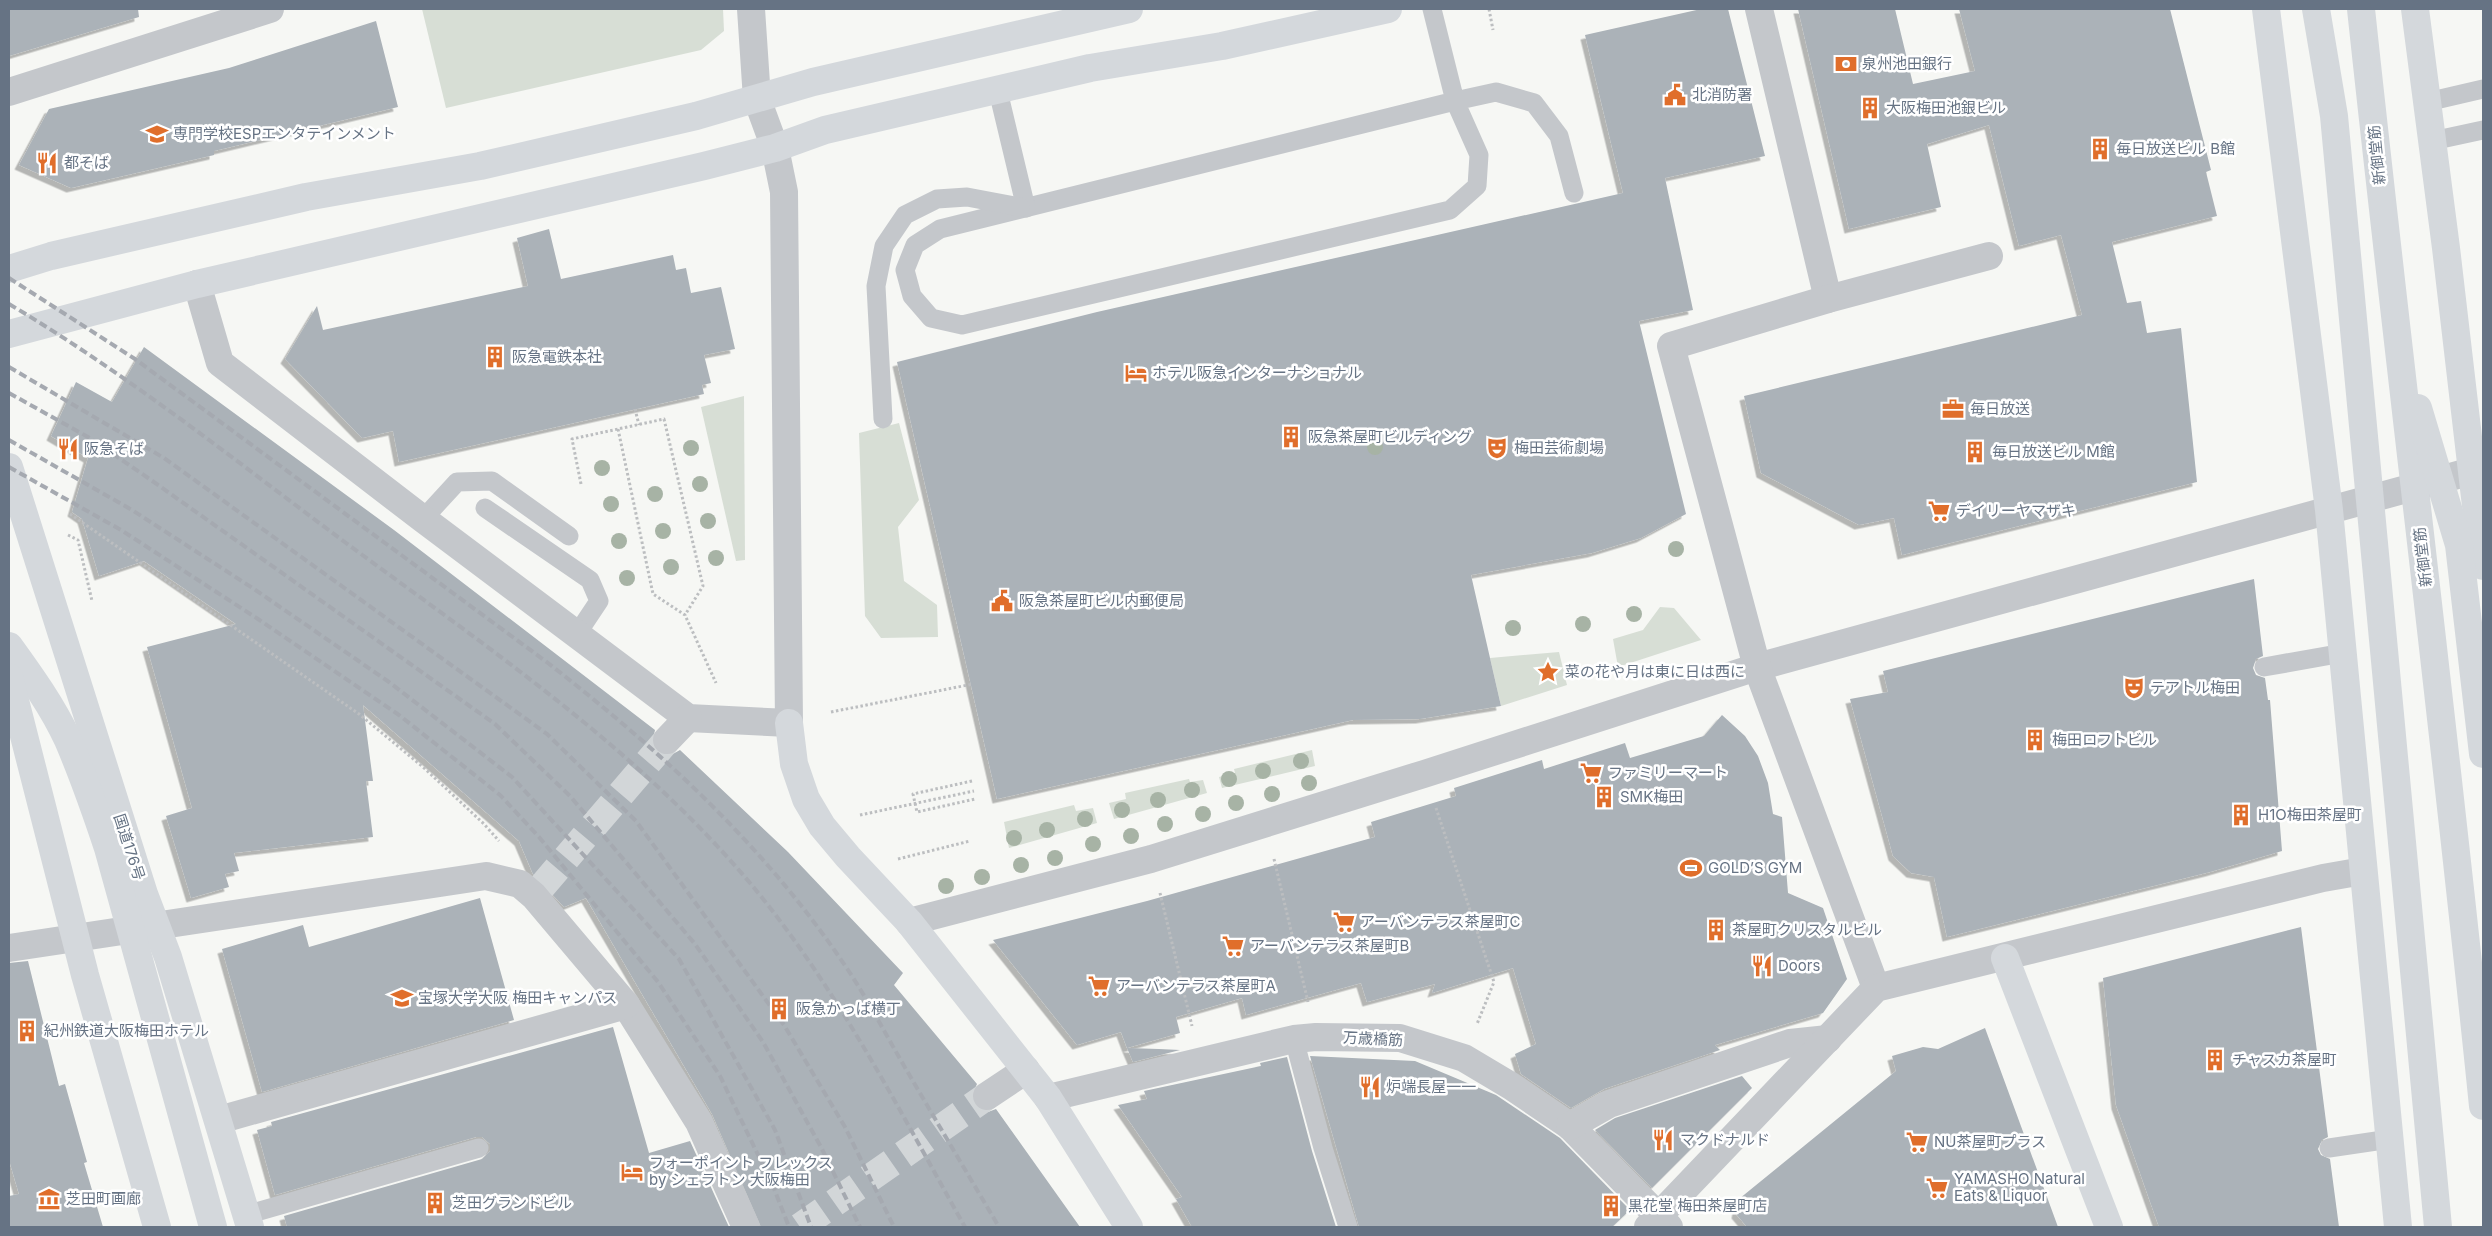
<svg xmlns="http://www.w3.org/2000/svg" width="2492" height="1236" viewBox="0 0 2492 1236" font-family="Inter,'Noto Sans JP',sans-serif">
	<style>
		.green { fill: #d7ded5 }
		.building { fill: #abb2b8; filter: url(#shadow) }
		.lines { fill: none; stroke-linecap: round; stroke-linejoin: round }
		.street-tunnel { stroke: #d2d6d8; stroke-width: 28; stroke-dasharray: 28 14; stroke-linecap: butt }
		.path { stroke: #bcbec0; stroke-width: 3; stroke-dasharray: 2.5 2.5; stroke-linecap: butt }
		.lane { stroke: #c4c7cb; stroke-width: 19 }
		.street { stroke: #c4c7cb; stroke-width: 28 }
		.secondary { stroke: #d4d8dc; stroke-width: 28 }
		.highway { stroke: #d4d8dc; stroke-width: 28 }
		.rail { stroke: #a5a9b0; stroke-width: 4; stroke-dasharray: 8 4; stroke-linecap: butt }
		.tree { fill: #a7b3a5 }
		.labels { text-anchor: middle; stroke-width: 5; stroke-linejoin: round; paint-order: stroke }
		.poi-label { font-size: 15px; fill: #667384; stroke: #fff; text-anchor: start }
		.street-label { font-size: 15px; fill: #667384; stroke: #fff }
	</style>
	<defs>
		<filter id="shadow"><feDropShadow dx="-4.5" dy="4.5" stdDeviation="0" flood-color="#0004"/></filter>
	</defs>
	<rect width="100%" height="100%" fill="#f6f7f4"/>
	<g class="green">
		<polygon points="422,9 723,9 724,31 701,50 446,108"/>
		<polygon points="744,396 745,560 736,561 701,407"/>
		<polygon points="899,423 919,500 898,527 904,581 937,605 938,637 881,638 865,616 859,433"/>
		<polygon points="1660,607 1674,608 1701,640 1618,667 1613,639 1643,630"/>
		<polygon points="1559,652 1567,685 1501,706 1490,658"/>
		<polygon points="1312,750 1315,766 1222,788 1219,777 1235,773 1234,769"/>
		<polygon points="1189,779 1190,782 1203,780 1207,793 1114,819 1109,803 1126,799 1125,793"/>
		<polygon points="1074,805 1076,811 1093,808 1097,823 1009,848 1004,822"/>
	</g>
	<g class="building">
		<polygon points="9,9 138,9 139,17 9,56"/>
		<polygon points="1701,9 1728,9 1765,156 1665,178 1693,310 1639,321 1686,514 1641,538 1592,553 1471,575 1501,706 1420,719 1353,720 997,799 897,362 1097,312 1623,193 1585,35"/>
		<polygon points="1798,9 1895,9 1913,84 1975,71 1959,9 2170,9 2211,170 2206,172 2217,216 2112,242 2127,303 2141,301 2147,333 2181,328 2197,482 1902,555 1894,518 1859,525 1761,473 1744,396 2082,315 2061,235 2019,246 1989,125 1927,144 1941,207 1849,229"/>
		<polygon points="376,21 398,107 214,151 214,155 71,188 19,165 49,109 229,68"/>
		<polygon points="549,229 561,279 673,255 676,270 686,268 691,293 721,287 735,349 704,355 711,383 702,385 704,394 399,462 393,431 362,438 285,359 317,306 323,330 528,286 517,238"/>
		<polygon points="144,347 394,530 655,730 652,744 657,752 664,755 671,755 680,750 788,852 903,973 894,985 977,1084 971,1097 974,1105 980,1110 988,1112 996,1109 1080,1227 761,1227 712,1114 586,898 564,907 533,874 519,841 363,705 373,781 366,781 373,837 234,853 239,871 225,874 229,887 191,898 166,816 192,808 147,647 236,624 144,561 99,576 82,519 72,512 88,458 51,436 76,382 112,402"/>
		<polygon points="2254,579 2263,656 2256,659 2253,668 2256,675 2265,678 2268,700 2270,700 2282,851 2210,872 1947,937 1934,877 1911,873 1893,856 1850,699 1888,692 1883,671"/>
		<polygon points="1722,715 1745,736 1758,756 1768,783 1773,814 1782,817 1788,893 1823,908 1847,979 1823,1013 1715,1045 1720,1050 1604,1089 1571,1108 1521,1074 1515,1054 1536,1044 1513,968 1432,993 1435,984 1367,1002 1361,983 1246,1015 1242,998 1176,1017 1180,1033 1127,1048 1121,1032 1077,1045 993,940 1147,901 1375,837 1371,822 1456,796 1454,788 1542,760 1544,769 1625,743 1630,758 1704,736"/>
		<polygon points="480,898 514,1020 262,1092 222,949 303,925 309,947"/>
		<polygon points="2301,927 2328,1137 2322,1140 2318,1149 2321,1155 2330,1159 2339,1227 2159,1227 2116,1105 2103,978"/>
		<polygon points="28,961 59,1086 65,1084 87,1162 84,1163 103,1227 9,1227 9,1196 19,1194 9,1160 9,963"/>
		<polygon points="613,1027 649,1153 690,1141 729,1227 287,1227 284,1216 482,1159 490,1151 490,1144 482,1137 476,1137 275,1195 257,1130 272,1126 271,1122"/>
		<polygon points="1985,1028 2058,1227 1747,1227 1736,1214 1739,1199 1896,1071 1892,1056 1923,1047 1938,1049"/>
		<polygon points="1127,1048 1159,1049 1180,1050 1133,1062"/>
		<polygon points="1310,1056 1415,1061 1496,1095 1560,1138 1630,1210 1612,1227 1359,1227"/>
		<polygon points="1287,1057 1312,1151 1336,1227 1192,1227 1176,1199 1182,1197 1118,1105 1147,1099 1144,1091 1261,1066 1260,1063"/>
		<polygon points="1742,1076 1752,1088 1652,1188 1595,1130 1615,1118"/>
	</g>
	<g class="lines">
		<g class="street-tunnel">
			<polyline points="539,890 667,740"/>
			<polyline points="800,1227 987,1096"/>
		</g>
		<g class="path">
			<polyline points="1489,9 1493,30"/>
			<polyline points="635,409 639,425"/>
			<polyline points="618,429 653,594 685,615 716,683"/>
			<polyline points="581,484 572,439 664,419 703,586 685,615"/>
			<polyline points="70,514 359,714 423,767 484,824 499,841"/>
			<polyline points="68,535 78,540 92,601"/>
			<polyline points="831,712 973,684"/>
			<polyline points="972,781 913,794 917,812 975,799"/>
			<polyline points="1436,808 1494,982 1477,1024"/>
			<polyline points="860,815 974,791"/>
			<polyline points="898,859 970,841"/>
			<polyline points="1274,859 1308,1002"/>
			<polyline points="1160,893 1192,1026"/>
		</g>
		<g class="lane">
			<polyline points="1432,9 1455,101 1479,155 1477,186 1450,210 962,325 931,318 912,296 905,270 915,245 940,229 1455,101 1496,92 1534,103 1559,136 1574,193"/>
			<polyline points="998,91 1026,208"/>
			<polyline points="2427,102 2483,89"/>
			<polyline points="2432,141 2483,130"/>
			<polyline points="883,419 876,286 884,246 905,215 937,199 967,197 1020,207"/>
			<polyline points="485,508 590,580 599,601 577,634"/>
			<polyline points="423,519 457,482 492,481 569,536"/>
			<polyline points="2264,667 2343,653"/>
			<polyline points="1294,1039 1323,1148 1348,1227"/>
			<polyline points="2329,1148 2390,1139"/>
			<polyline points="246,1215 479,1148"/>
		</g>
		<g class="street">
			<polyline points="1759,9 1828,299"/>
			<polyline points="9,92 270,9"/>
			<polyline points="197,284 220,363 423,519 688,718 789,723 784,192 775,148 757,99 751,9"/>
			<polyline points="667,740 688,718"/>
			<polyline points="909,922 1151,859 1424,774 1757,667 2483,468"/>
			<polyline points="9,948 486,876 520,884 534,896 626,1005 699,1122 746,1227"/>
			<polyline points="1876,988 1757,667 1671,346 1828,299 1989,256"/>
			<polyline points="987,1096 1026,1070"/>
			<polyline points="1048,1098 1294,1039 1316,1037 1400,1038 1464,1058 1511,1086 1570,1126 1669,1227"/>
			<polyline points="219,1120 626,1005"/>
			<polyline points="1570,1126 1609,1104 1790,1043 1828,1039"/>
			<polyline points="1648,1227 1876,988 2323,878 2363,871"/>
		</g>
		<g class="secondary">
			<polyline points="2266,9 2329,510 2398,1227"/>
			<polyline points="2415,9 2446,248 2483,566"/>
			<polyline points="9,269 51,256 306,197 480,166 696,116 813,82 1129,9"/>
			<polyline points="9,334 197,284 704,166 775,148 825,130 1090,68 1222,46 1388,9"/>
			<polyline points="789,723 794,764 806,799 822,826 848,857 909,922 1048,1098 1129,1227"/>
			<polyline points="2005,958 2109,1227"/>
		</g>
		<g class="highway">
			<polyline points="2316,9 2334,116 2438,1227"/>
			<path d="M2361 9C2400 375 2446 740 2483 1106"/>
			<polyline points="2418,408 2459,545 2483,754"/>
			<polyline points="9,467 144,894 168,957 250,1227"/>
			<path d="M9 646C30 675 53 707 68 740 83 775 96 812 108 848L213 1227"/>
			<polyline points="9,677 85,975 157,1227"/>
		</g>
		<g class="rail">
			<path d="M9 278 135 359 548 663C663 753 766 847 848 970 868 1000 885 1033 903 1064 935 1119 967 1173 999 1227"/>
			<path d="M9 304C127 374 236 461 346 543 487 647 636 748 750 883 837 987 899 1110 965 1227"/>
			<polyline points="9,367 164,458 547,734 636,821 784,1025 845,1127 894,1227"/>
			<polyline points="9,393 88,437 151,480 495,724 570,796 695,944 763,1042 822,1149 860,1227"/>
			<polyline points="9,440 132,510 254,589 389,682 512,777 679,959 775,1130 811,1227"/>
			<polyline points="9,467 121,530 258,619 399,715 500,795 539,837 658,982 720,1076 773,1186 789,1227"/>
		</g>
	</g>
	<g class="tree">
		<circle cx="1375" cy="447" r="8"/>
		<circle cx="691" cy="448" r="8"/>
		<circle cx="602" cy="468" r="8"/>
		<circle cx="700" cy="484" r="8"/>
		<circle cx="655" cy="494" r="8"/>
		<circle cx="611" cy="504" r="8"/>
		<circle cx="708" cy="521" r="8"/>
		<circle cx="663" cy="531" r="8"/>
		<circle cx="619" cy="541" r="8"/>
		<circle cx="1676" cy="549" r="8"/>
		<circle cx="716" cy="558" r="8"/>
		<circle cx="671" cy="567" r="8"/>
		<circle cx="627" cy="578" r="8"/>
		<circle cx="1634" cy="614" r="8"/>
		<circle cx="1583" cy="624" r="8"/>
		<circle cx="1513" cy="628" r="8"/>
		<circle cx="1301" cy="761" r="8"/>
		<circle cx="1263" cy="771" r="8"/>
		<circle cx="1229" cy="779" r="8"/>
		<circle cx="1309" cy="783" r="8"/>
		<circle cx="1192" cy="790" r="8"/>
		<circle cx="1272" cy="794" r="8"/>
		<circle cx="1158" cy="800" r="8"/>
		<circle cx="1236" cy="803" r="8"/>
		<circle cx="1122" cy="810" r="8"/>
		<circle cx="1203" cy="814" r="8"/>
		<circle cx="1085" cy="819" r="8"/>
		<circle cx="1165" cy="824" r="8"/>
		<circle cx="1047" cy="830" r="8"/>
		<circle cx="1131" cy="836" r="8"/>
		<circle cx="1014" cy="838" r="8"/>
		<circle cx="1093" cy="844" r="8"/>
		<circle cx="1055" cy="858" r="8"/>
		<circle cx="1021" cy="865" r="8"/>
		<circle cx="982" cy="877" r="8"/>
		<circle cx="946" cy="886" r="8"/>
	</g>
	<defs>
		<g id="bank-bare" transform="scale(1.725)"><path d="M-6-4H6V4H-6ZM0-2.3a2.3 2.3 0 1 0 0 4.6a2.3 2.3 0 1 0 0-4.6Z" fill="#e06e2b" stroke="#fff" stroke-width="2.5" paint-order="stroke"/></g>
		<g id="civic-bare" transform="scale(1.725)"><path d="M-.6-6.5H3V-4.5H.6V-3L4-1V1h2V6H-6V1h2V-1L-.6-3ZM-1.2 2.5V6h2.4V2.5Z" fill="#e06e2b" stroke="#fff" stroke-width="2.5" paint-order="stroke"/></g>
		<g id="building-bare" transform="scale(1.725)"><path d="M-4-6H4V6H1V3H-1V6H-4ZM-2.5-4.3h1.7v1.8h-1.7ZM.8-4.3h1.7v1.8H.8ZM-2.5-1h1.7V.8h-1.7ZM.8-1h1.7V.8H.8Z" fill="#e06e2b" stroke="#fff" stroke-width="2.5" paint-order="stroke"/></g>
		<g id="university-bare" transform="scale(1.725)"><path d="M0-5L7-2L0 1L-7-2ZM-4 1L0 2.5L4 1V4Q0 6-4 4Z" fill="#e06e2b" stroke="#fff" stroke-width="2.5" paint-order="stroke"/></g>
		<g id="restaurant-bare" transform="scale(1.725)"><path d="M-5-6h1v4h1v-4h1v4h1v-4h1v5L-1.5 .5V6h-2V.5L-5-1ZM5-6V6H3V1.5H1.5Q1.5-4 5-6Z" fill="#e06e2b" stroke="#fff" stroke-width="2.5" paint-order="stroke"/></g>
		<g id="hotel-bare" transform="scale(1.725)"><path d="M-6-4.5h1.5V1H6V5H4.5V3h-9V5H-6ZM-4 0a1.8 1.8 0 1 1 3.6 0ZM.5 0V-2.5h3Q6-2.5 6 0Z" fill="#e06e2b" stroke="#fff" stroke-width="2.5" paint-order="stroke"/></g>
		<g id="office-bare" transform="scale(1.725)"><path d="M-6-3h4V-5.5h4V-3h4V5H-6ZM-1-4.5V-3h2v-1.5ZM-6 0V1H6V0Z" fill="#e06e2b" stroke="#fff" stroke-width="2.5" paint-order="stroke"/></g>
		<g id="theatre-bare" transform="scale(1.725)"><path d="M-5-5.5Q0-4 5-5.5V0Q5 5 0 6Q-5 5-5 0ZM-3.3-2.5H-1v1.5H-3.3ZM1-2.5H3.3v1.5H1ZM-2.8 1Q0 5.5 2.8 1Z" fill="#e06e2b" stroke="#fff" stroke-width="2.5" paint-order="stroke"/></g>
		<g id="supermarket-bare" transform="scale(1.725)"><path d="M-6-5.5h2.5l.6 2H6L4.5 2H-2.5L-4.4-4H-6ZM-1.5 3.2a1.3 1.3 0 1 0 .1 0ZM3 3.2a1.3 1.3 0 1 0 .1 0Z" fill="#e06e2b" stroke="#fff" stroke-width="2.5" paint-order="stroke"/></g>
		<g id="sight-bare" transform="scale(1.725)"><path d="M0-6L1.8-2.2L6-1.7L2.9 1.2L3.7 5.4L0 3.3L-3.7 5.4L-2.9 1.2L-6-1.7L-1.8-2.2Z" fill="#e06e2b" stroke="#fff" stroke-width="2.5" paint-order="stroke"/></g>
		<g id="stadium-bare" transform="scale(1.725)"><path d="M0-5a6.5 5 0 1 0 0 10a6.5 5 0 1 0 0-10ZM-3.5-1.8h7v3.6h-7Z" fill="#e06e2b" stroke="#fff" stroke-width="2.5" paint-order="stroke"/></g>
		<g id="museum-bare" transform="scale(1.725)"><path d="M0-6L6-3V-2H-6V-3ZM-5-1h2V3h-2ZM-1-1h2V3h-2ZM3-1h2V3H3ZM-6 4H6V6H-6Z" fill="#e06e2b" stroke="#fff" stroke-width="2.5" paint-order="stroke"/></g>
	</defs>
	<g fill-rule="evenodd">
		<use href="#bank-bare" x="1846" y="64"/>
		<use href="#civic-bare" x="1675" y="95"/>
		<use href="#building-bare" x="1870" y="108"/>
		<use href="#university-bare" x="157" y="134"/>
		<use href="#building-bare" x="2100" y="149"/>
		<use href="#restaurant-bare" x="47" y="163"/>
		<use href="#building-bare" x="495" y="357"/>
		<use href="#hotel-bare" x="1136" y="373"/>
		<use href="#office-bare" x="1953" y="409"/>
		<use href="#building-bare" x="1291" y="437"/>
		<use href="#theatre-bare" x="1497" y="448"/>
		<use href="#restaurant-bare" x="68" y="449"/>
		<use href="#building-bare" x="1975" y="452"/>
		<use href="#supermarket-bare" x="1939" y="511"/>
		<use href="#civic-bare" x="1002" y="601"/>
		<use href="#sight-bare" x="1548" y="672"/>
		<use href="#theatre-bare" x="2134" y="688"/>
		<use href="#building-bare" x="2035" y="740"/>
		<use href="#supermarket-bare" x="1591" y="773"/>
		<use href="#building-bare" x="1604" y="797"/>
		<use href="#building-bare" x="2241" y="815"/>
		<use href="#stadium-bare" x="1691" y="868"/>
		<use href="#supermarket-bare" x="1344" y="922"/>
		<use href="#building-bare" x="1716" y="930"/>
		<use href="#supermarket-bare" x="1233" y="946"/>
		<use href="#restaurant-bare" x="1762" y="966"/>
		<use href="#supermarket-bare" x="1099" y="986"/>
		<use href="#university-bare" x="402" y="998"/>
		<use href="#building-bare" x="779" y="1009"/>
		<use href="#building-bare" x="27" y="1031"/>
		<use href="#building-bare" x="2215" y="1060"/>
		<use href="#restaurant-bare" x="1370" y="1087"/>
		<use href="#restaurant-bare" x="1663" y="1140"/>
		<use href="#supermarket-bare" x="1917" y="1142"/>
		<use href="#hotel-bare" x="632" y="1172"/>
		<use href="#supermarket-bare" x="1937" y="1188"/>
		<use href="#museum-bare" x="49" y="1199"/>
		<use href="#building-bare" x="435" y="1203"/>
		<use href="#building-bare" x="1611" y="1206"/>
	</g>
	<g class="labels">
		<g class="poi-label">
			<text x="1862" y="69">泉州池田銀行</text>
			<text x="1692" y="100">北消防署</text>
			<text x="1886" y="113">大阪梅田池銀ビル</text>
			<text x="173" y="139">専門学校ESPエンタテインメント</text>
			<text x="2116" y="154">毎日放送ビル B館</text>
			<text x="64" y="168">都そば</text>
			<text x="512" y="362">阪急電鉄本社</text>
			<text x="1152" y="378">ホテル阪急インターナショナル</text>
			<text x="1970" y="414">毎日放送</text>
			<text x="1308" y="442">阪急茶屋町ビルディング</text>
			<text x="1514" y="453">梅田芸術劇場</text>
			<text x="84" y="454">阪急そば</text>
			<text x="1992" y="457">毎日放送ビル M館</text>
			<text x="1956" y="516">デイリーヤマザキ</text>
			<text x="1019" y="606">阪急茶屋町ビル内郵便局</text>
			<text x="1565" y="677">菜の花や月は東に日は西に</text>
			<text x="2150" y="693">テアトル梅田</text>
			<text x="2052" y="745">梅田ロフトビル</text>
			<text x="1608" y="778">ファミリーマート</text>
			<text x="1620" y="802">SMK梅田</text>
			<text x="2258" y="820">H1O梅田茶屋町</text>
			<text x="1708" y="873">GOLD’S GYM</text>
			<text x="1360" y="927">アーバンテラス茶屋町C</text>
			<text x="1732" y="935">茶屋町クリスタルビル</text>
			<text x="1250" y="951">アーバンテラス茶屋町B</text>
			<text x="1778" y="971">Doors</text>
			<text x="1116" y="991">アーバンテラス茶屋町A</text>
			<text x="418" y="1003">宝塚大学大阪 梅田キャンパス</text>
			<text x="796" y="1014">阪急かっぱ横丁</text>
			<text x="44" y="1036">紀州鉄道大阪梅田ホテル</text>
			<text x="2232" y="1065">チャスカ茶屋町</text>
			<text x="1386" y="1092">炉端長屋一一</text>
			<text x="1680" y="1145">マクドナルド</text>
			<text x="1934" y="1147">NU茶屋町プラス</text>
			<text x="649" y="1168">フォーポイント フレックス<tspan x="649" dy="17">by シェラトン 大阪梅田</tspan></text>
			<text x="1954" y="1184">YAMASHO Natural<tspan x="1954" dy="17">Eats &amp; Liquor</tspan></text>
			<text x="66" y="1204">芝田町画廊</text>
			<text x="452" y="1208">芝田グランドビル</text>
			<text x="1628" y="1211">黒花堂 梅田茶屋町店</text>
		</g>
		<g class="street-label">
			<text transform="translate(2377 155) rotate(-96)" y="5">新御堂筋</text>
			<text transform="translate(2423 557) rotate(-97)" y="5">新御堂筋</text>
			<text transform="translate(129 847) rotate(72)" y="5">国道176号</text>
			<text transform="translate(1373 1039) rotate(3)" y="5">万歳橋筋</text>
		</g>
	</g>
	<rect width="2492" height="1236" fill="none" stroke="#667384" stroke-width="20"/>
</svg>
